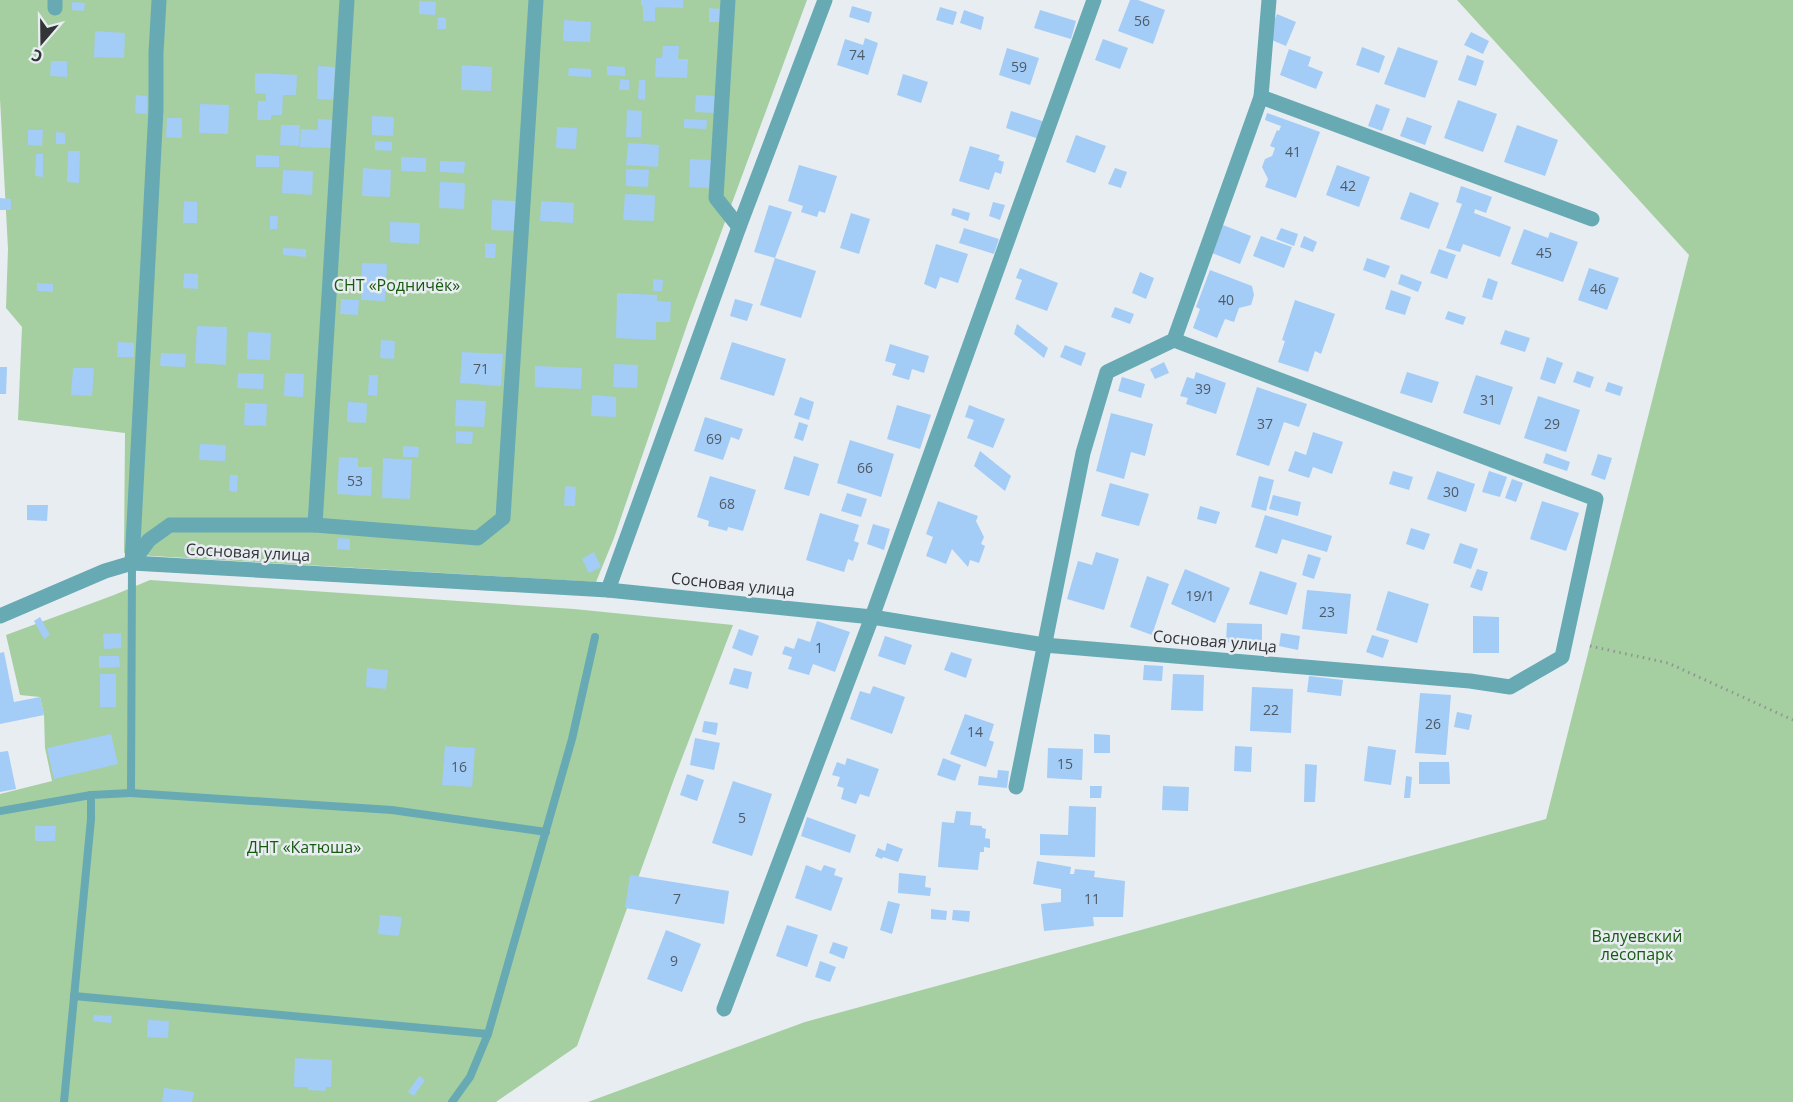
<svg xmlns="http://www.w3.org/2000/svg" width="1793" height="1102" viewBox="0 0 1793 1102" font-family="'Open Sans',sans-serif">
	<style>
		.green { fill: #a5cfa0 }
		.building { fill: #a3ccf7 }
		.lines { fill: none; stroke-linecap: round; stroke-linejoin: round }
		.path { stroke: #909497; stroke-width: 3; stroke-dasharray: 1.5 4.5; stroke-linecap: butt }
		.service { stroke: #67aab3; stroke-width: 8 }
		.minor { stroke: #67aab3; stroke-width: 15 }
		.labels { text-anchor: middle; stroke-width: 5; stroke-linejoin: round; paint-order: stroke }
		.number-label { font-size: 14px; fill: #4e5a66 }
		.park-label { font-size: 16px; fill: #175a0f; stroke: #e8edf2 }
		.street-label { font-size: 16px; fill: #323436; stroke: #e8edf2 }
	</style>
	<rect width="100%" height="100%" fill="#e8edf2"/>
	<g class="green">
		<polygon points="0,0 807,0 688,322 614,538 596,582 152,556 124,553 125,433 18,420 22,327 6,308 8,249 0,99"/>
		<polygon points="1457,0 1793,0 1793,1102 588,1102 805,1022 1546,819 1689,255"/>
		<polygon points="150,580 574,609 733,625 674,779 577,1046 496,1102 0,1102 0,794 52,781 45,748 44,715 40,697 20,695 6,635 114,595"/>
	</g>
	<g class="building">
		<polygon points="641,0 683,0 683,8 655,7 655,21 643,21 643,6 641,6"/>
		<polygon points="1130,0 1138,0 1165,10 1153,44 1118,31"/>
		<polygon points="419,1 436,2 435,15 419,14"/>
		<polygon points="72,2 85,3 84,11 72,10"/>
		<polygon points="852,6 872,12 869,23 849,17"/>
		<polygon points="940,7 957,12 953,25 936,20"/>
		<polygon points="709,8 720,9 720,22 709,22"/>
		<polygon points="964,10 984,17 981,30 960,23"/>
		<polygon points="1040,10 1076,21 1071,39 1034,28"/>
		<polygon points="1277,14 1296,22 1286,46 1267,38"/>
		<polygon points="438,17 446,18 446,29 437,29"/>
		<polygon points="564,20 591,22 590,42 563,41"/>
		<polygon points="95,31 125,33 124,58 94,57"/>
		<polygon points="1471,32 1489,41 1483,54 1464,45"/>
		<polygon points="865,38 878,43 868,75 837,65 845,39 863,45"/>
		<polygon points="1103,39 1128,48 1120,69 1095,60"/>
		<polygon points="663,46 679,46 678,59 688,59 687,78 655,77 656,58 662,58"/>
		<polygon points="1362,47 1385,56 1379,73 1356,65"/>
		<polygon points="1398,47 1438,61 1425,98 1384,84"/>
		<polygon points="1007,48 1039,58 1030,85 999,75"/>
		<polygon points="1289,49 1311,57 1308,66 1323,72 1316,89 1280,75"/>
		<polygon points="1467,55 1484,61 1476,86 1458,80"/>
		<polygon points="51,61 67,61 67,77 50,76"/>
		<polygon points="462,65 492,67 491,91 461,90"/>
		<polygon points="318,66 335,67 334,100 317,99"/>
		<polygon points="607,66 625,67 625,76 607,75"/>
		<polygon points="569,68 591,69 591,77 568,76"/>
		<polygon points="255,73 297,75 296,95 283,95 282,115 271,115 271,120 257,120 258,101 266,101 266,94 255,93"/>
		<polygon points="903,74 928,82 921,103 897,95"/>
		<polygon points="620,79 629,80 629,90 619,90"/>
		<polygon points="639,80 645,80 645,100 638,99"/>
		<polygon points="136,95 147,96 147,114 135,113"/>
		<polygon points="696,95 715,96 715,113 695,112"/>
		<polygon points="1458,100 1497,114 1483,152 1444,138"/>
		<polygon points="200,104 229,105 228,134 199,133"/>
		<polygon points="1376,104 1390,109 1382,131 1368,126"/>
		<polygon points="627,110 642,111 641,137 626,137"/>
		<polygon points="1011,111 1045,122 1039,139 1006,128"/>
		<polygon points="1267,113 1320,132 1296,198 1265,187 1268,179 1262,167 1265,159 1272,156 1275,148 1270,146 1277,130 1279,131 1281,126 1265,120"/>
		<polygon points="372,116 394,117 393,136 372,135"/>
		<polygon points="1407,117 1432,126 1425,145 1400,136"/>
		<polygon points="167,118 182,118 182,138 166,137"/>
		<polygon points="318,119 334,120 332,148 300,147 301,129 318,130"/>
		<polygon points="684,119 707,120 706,129 684,128"/>
		<polygon points="281,125 300,125 299,146 280,145"/>
		<polygon points="1517,125 1558,140 1545,176 1504,162"/>
		<polygon points="557,127 577,128 576,149 556,148"/>
		<polygon points="28,130 43,130 42,146 28,145"/>
		<polygon points="56,132 65,133 65,144 56,144"/>
		<polygon points="1076,135 1106,146 1095,173 1066,162"/>
		<polygon points="375,141 392,142 392,151 375,150"/>
		<polygon points="628,143 659,145 658,167 626,165"/>
		<polygon points="970,146 1000,155 998,160 1004,162 1001,174 995,172 989,190 959,181"/>
		<polygon points="68,151 80,151 79,183 67,182"/>
		<polygon points="36,154 43,154 43,177 35,176"/>
		<polygon points="256,155 279,156 279,167 256,167"/>
		<polygon points="401,157 426,158 426,172 401,171"/>
		<polygon points="690,159 712,160 711,188 689,187"/>
		<polygon points="440,161 465,162 464,173 440,172"/>
		<polygon points="799,165 837,176 825,213 819,211 817,217 801,212 803,206 788,201"/>
		<polygon points="1337,165 1370,177 1359,207 1326,195"/>
		<polygon points="363,168 391,170 390,197 362,196"/>
		<polygon points="1115,168 1127,172 1121,188 1108,184"/>
		<polygon points="626,169 649,170 648,187 626,186"/>
		<polygon points="283,170 313,171 312,195 282,193"/>
		<polygon points="440,182 465,183 464,209 439,208"/>
		<polygon points="1461,186 1492,197 1486,213 1475,209 1474,213 1511,227 1500,257 1463,244 1460,252 1446,248 1462,204 1456,202"/>
		<polygon points="1410,192 1439,203 1429,229 1400,219"/>
		<polygon points="625,194 655,195 654,221 623,220"/>
		<polygon points="0,198 11,199 11,210 0,210"/>
		<polygon points="492,200 516,201 514,231 491,230"/>
		<polygon points="184,201 197,202 197,223 183,223"/>
		<polygon points="541,201 574,203 573,223 540,221"/>
		<polygon points="993,202 1005,205 1000,220 989,216"/>
		<polygon points="769,205 792,212 775,258 754,252"/>
		<polygon points="953,208 970,213 968,221 951,215"/>
		<polygon points="851,213 870,219 859,254 840,248"/>
		<polygon points="270,216 278,216 277,229 270,229"/>
		<polygon points="390,222 420,223 419,244 390,242"/>
		<polygon points="1223,225 1251,236 1240,264 1212,253"/>
		<polygon points="964,228 999,239 994,254 959,243"/>
		<polygon points="1281,228 1298,234 1294,246 1276,239"/>
		<polygon points="1524,229 1548,238 1550,232 1578,242 1563,282 1511,264"/>
		<polygon points="1261,236 1292,247 1284,268 1253,256"/>
		<polygon points="1304,236 1317,242 1313,252 1300,247"/>
		<polygon points="485,243 496,244 495,258 485,258"/>
		<polygon points="936,244 968,254 958,283 940,277 936,289 924,284"/>
		<polygon points="283,248 306,249 306,257 283,255"/>
		<polygon points="1439,249 1456,255 1447,279 1430,273"/>
		<polygon points="775,258 816,271 801,318 760,305"/>
		<polygon points="1367,258 1390,266 1385,278 1363,270"/>
		<polygon points="362,263 387,264 385,301 361,300"/>
		<polygon points="1020,268 1058,283 1047,311 1015,299 1022,280 1016,278"/>
		<polygon points="1589,268 1619,278 1607,310 1578,300"/>
		<polygon points="1210,270 1252,286 1254,295 1251,305 1239,308 1234,322 1225,319 1217,338 1193,328 1200,309 1196,307"/>
		<polygon points="1140,272 1154,278 1146,299 1132,293"/>
		<polygon points="184,273 198,274 198,289 183,288"/>
		<polygon points="1401,274 1422,282 1418,292 1398,284"/>
		<polygon points="1488,278 1498,282 1492,300 1482,297"/>
		<polygon points="653,279 663,280 662,291 653,291"/>
		<polygon points="37,283 53,284 53,292 37,291"/>
		<polygon points="1391,290 1411,297 1405,315 1385,309"/>
		<polygon points="617,293 657,295 657,301 671,302 670,322 656,322 656,340 616,338"/>
		<polygon points="341,299 359,300 358,315 340,314"/>
		<polygon points="735,299 753,304 747,321 730,316"/>
		<polygon points="1295,300 1335,314 1321,354 1315,351 1308,372 1278,362 1285,341 1282,340"/>
		<polygon points="1115,307 1134,314 1130,324 1111,317"/>
		<polygon points="1448,311 1466,317 1463,325 1445,319"/>
		<polygon points="1017,324 1048,348 1044,358 1014,334"/>
		<polygon points="197,326 227,327 226,365 195,363"/>
		<polygon points="1505,330 1530,338 1525,352 1500,344"/>
		<polygon points="248,332 271,333 270,360 247,359"/>
		<polygon points="381,340 395,341 394,359 380,358"/>
		<polygon points="118,342 134,343 134,357 117,357"/>
		<polygon points="732,342 786,359 774,396 720,379"/>
		<polygon points="890,344 929,356 924,373 912,369 909,380 892,375 896,364 885,361"/>
		<polygon points="1065,345 1086,353 1081,366 1060,357"/>
		<polygon points="462,352 503,354 501,386 460,383"/>
		<polygon points="161,353 186,354 185,367 160,366"/>
		<polygon points="1547,357 1563,363 1555,384 1540,379"/>
		<polygon points="1164,362 1169,373 1155,379 1150,369"/>
		<polygon points="614,364 638,365 637,388 613,387"/>
		<polygon points="535,366 582,368 581,389 535,387"/>
		<polygon points="0,367 7,367 6,394 0,394"/>
		<polygon points="73,368 94,368 92,396 71,395"/>
		<polygon points="1577,371 1594,377 1590,388 1573,382"/>
		<polygon points="1196,372 1226,383 1216,414 1186,404 1188,398 1180,396 1187,377 1194,379"/>
		<polygon points="1407,372 1439,382 1432,403 1400,393"/>
		<polygon points="238,373 264,374 263,389 237,388"/>
		<polygon points="285,373 304,374 303,397 284,396"/>
		<polygon points="369,375 378,375 377,396 368,395"/>
		<polygon points="1476,375 1513,387 1500,425 1463,413"/>
		<polygon points="1122,377 1145,384 1141,398 1118,391"/>
		<polygon points="1608,382 1623,387 1620,396 1605,391"/>
		<polygon points="1257,387 1307,404 1299,427 1284,422 1269,466 1236,455"/>
		<polygon points="592,395 616,397 616,417 591,416"/>
		<polygon points="1538,396 1580,410 1566,452 1524,438"/>
		<polygon points="800,397 814,402 809,420 794,415"/>
		<polygon points="456,400 486,401 484,427 455,426"/>
		<polygon points="348,402 367,403 366,423 347,422"/>
		<polygon points="245,403 267,404 266,426 244,425"/>
		<polygon points="897,405 931,415 920,449 887,439"/>
		<polygon points="969,405 1005,419 993,448 967,438 974,420 965,417"/>
		<polygon points="1111,413 1153,424 1145,456 1131,452 1124,479 1096,471"/>
		<polygon points="705,417 743,429 739,440 731,437 723,460 694,451"/>
		<polygon points="799,422 808,425 803,441 794,438"/>
		<polygon points="456,431 473,432 472,444 456,443"/>
		<polygon points="1313,432 1343,442 1332,474 1313,467 1309,478 1288,471 1295,451 1306,455"/>
		<polygon points="850,440 894,454 881,497 837,483"/>
		<polygon points="200,444 226,445 225,461 199,460"/>
		<polygon points="403,446 419,447 418,457 403,457"/>
		<polygon points="980,451 1011,476 1005,491 974,466"/>
		<polygon points="1546,453 1570,462 1567,471 1543,463"/>
		<polygon points="1598,454 1612,458 1605,480 1591,475"/>
		<polygon points="794,456 819,464 809,496 784,489"/>
		<polygon points="339,457 358,458 358,467 372,467 371,496 337,494"/>
		<polygon points="383,458 412,460 410,499 382,498"/>
		<polygon points="1393,471 1413,477 1409,490 1389,484"/>
		<polygon points="1437,471 1475,484 1466,512 1427,499"/>
		<polygon points="1489,471 1507,477 1500,497 1482,492"/>
		<polygon points="230,475 238,475 237,492 229,491"/>
		<polygon points="710,476 756,490 743,531 728,527 727,531 708,526 709,521 697,517"/>
		<polygon points="1259,476 1274,480 1266,511 1251,507"/>
		<polygon points="1512,479 1523,483 1516,502 1505,498"/>
		<polygon points="1110,483 1149,494 1139,526 1101,516"/>
		<polygon points="565,486 576,487 575,506 564,506"/>
		<polygon points="847,493 867,499 861,517 841,511"/>
		<polygon points="1273,495 1301,502 1298,516 1269,509"/>
		<polygon points="938,501 978,516 976,521 984,537 981,544 985,546 979,563 970,560 968,567 952,549 946,564 926,556 933,537 926,534"/>
		<polygon points="1542,501 1579,513 1566,551 1530,539"/>
		<polygon points="27,505 48,505 47,521 27,520"/>
		<polygon points="1200,506 1220,512 1216,524 1197,519"/>
		<polygon points="820,513 859,525 854,541 859,543 853,561 848,559 844,572 806,560"/>
		<polygon points="1265,515 1332,536 1327,552 1282,539 1277,554 1255,547"/>
		<polygon points="873,524 890,529 884,550 867,544"/>
		<polygon points="1411,528 1430,534 1424,550 1406,544"/>
		<polygon points="338,538 350,539 350,550 337,549"/>
		<polygon points="1460,543 1478,549 1471,569 1453,563"/>
		<polygon points="594,552 601,567 589,573 582,559"/>
		<polygon points="1096,552 1119,559 1104,610 1067,599 1078,561 1092,565"/>
		<polygon points="1308,554 1321,558 1314,579 1302,575"/>
		<polygon points="1185,569 1230,588 1215,623 1171,604"/>
		<polygon points="1477,569 1488,572 1482,591 1470,587"/>
		<polygon points="1260,571 1297,583 1287,615 1249,604"/>
		<polygon points="1147,576 1169,584 1152,635 1130,627"/>
		<polygon points="1307,590 1351,594 1347,634 1302,629"/>
		<polygon points="1388,591 1429,604 1417,643 1376,630"/>
		<polygon points="1473,616 1499,617 1499,653 1473,653"/>
		<polygon points="40,617 50,635 44,639 34,621"/>
		<polygon points="817,621 850,632 835,672 813,664 809,675 788,669 792,657 782,654 785,646 794,649 798,638 810,642"/>
		<polygon points="1227,623 1262,624 1262,643 1226,642"/>
		<polygon points="739,629 759,636 752,656 732,648"/>
		<polygon points="121,633 121,648 104,649 103,634"/>
		<polygon points="1281,633 1300,636 1298,650 1279,646"/>
		<polygon points="1372,635 1389,640 1383,658 1366,652"/>
		<polygon points="885,636 912,645 905,665 878,656"/>
		<polygon points="4,652 14,702 40,697 44,715 0,724 0,653"/>
		<polygon points="951,652 972,659 966,678 944,670"/>
		<polygon points="99,656 119,656 120,667 99,668"/>
		<polygon points="1144,665 1163,666 1162,681 1143,680"/>
		<polygon points="367,668 388,670 386,689 366,687"/>
		<polygon points="734,668 752,672 748,689 729,684"/>
		<rect x="100" y="674" width="16" height="33"/>
		<polygon points="1173,674 1204,675 1203,711 1171,710"/>
		<polygon points="1309,676 1343,680 1341,696 1307,692"/>
		<polygon points="873,686 905,697 892,734 850,719 860,691 870,694"/>
		<polygon points="1252,687 1293,689 1291,733 1250,731"/>
		<polygon points="1420,693 1451,695 1446,755 1415,753"/>
		<polygon points="1457,712 1472,715 1469,730 1454,727"/>
		<polygon points="965,714 994,724 989,740 994,742 986,767 950,754"/>
		<polygon points="704,721 718,723 716,735 702,732"/>
		<polygon points="111,734 118,764 54,779 47,748"/>
		<polygon points="1094,734 1110,735 1110,753 1094,753"/>
		<polygon points="695,738 720,743 714,770 690,765"/>
		<polygon points="445,746 475,748 472,787 442,785"/>
		<polygon points="1235,746 1252,747 1251,772 1234,771"/>
		<polygon points="1368,746 1396,750 1391,785 1364,781"/>
		<polygon points="1048,748 1083,749 1082,780 1047,778"/>
		<polygon points="8,751 16,789 0,792 0,752"/>
		<polygon points="847,758 879,769 869,797 860,794 856,804 841,799 844,788 837,786 840,777 832,775 837,762 845,765"/>
		<polygon points="943,758 961,765 955,781 937,775"/>
		<polygon points="1419,762 1449,762 1450,784 1419,784"/>
		<polygon points="1305,764 1317,765 1315,802 1304,802"/>
		<polygon points="998,770 1009,771 1007,788 978,785 979,776 997,778"/>
		<polygon points="687,774 704,780 697,801 680,795"/>
		<polygon points="1406,776 1412,777 1410,798 1404,798"/>
		<polygon points="733,781 772,794 752,856 712,843"/>
		<polygon points="1090,786 1102,786 1101,798 1090,798"/>
		<polygon points="1163,786 1189,787 1188,811 1162,810"/>
		<polygon points="1069,806 1096,807 1095,857 1040,855 1040,834 1068,835"/>
		<polygon points="956,811 971,812 970,825 982,826 982,828 986,829 985,838 990,839 990,848 984,847 984,852 980,852 978,870 938,867 942,822 954,823"/>
		<polygon points="807,817 856,835 850,853 801,836"/>
		<polygon points="35,826 56,826 55,841 35,841"/>
		<polygon points="887,843 903,849 898,862 883,857 882,859 875,856 878,848 885,851"/>
		<polygon points="1037,861 1071,867 1070,874 1074,874 1075,869 1095,871 1094,877 1125,881 1123,917 1093,917 1094,926 1044,931 1041,904 1061,902 1061,889 1033,884"/>
		<polygon points="806,865 821,871 824,865 836,869 834,875 843,878 831,911 795,898"/>
		<polygon points="899,873 926,876 925,887 931,888 930,896 898,893"/>
		<polygon points="630,875 729,891 724,924 625,908"/>
		<polygon points="888,901 900,904 892,934 880,930"/>
		<polygon points="931,909 947,911 946,920 931,919"/>
		<polygon points="953,910 970,911 969,922 952,920"/>
		<polygon points="380,915 402,917 399,936 378,934"/>
		<polygon points="787,925 818,935 807,967 776,956"/>
		<polygon points="666,930 701,944 682,992 647,979"/>
		<polygon points="833,942 848,947 844,959 829,953"/>
		<polygon points="820,961 836,967 830,982 815,977"/>
		<polygon points="94,1015 112,1016 111,1023 93,1021"/>
		<polygon points="148,1020 169,1021 168,1038 147,1037"/>
		<polygon points="295,1058 332,1060 331,1087 326,1087 325,1091 308,1090 308,1087 294,1087"/>
		<polygon points="419,1076 425,1080 414,1096 408,1092"/>
		<polygon points="164,1088 194,1092 192,1102 162,1102"/>
	</g>
	<g class="lines">
		<polyline class="path" points="1590,646 1668,663 1793,720"/>
		<g class="service">
			<polyline points="131,793 392,810 546,832"/>
			<polyline points="0,811 91,795"/>
			<polyline points="74,996 488,1034"/>
			<polyline points="64,1102 91,819 91,795 131,793 132,563"/>
			<polyline points="452,1102 470,1077 488,1034 572,739 595,637"/>
		</g>
		<g class="minor">
			<polyline points="728,0 716,198 739,227"/>
			<polyline points="55,8 55,0"/>
			<polyline points="1261,97 1592,219"/>
			<polyline points="315,525 347,0"/>
			<polyline points="132,563 149,540 170,525 315,525 478,538 503,518 536,0"/>
			<polyline points="132,563 156,109 156,53 159,0"/>
			<polyline points="608,590 739,227 825,0"/>
			<polyline points="0,616 105,571 132,563 608,590 872,617 1044,645 1470,681 1510,687 1562,657 1596,499 1174,340"/>
			<polyline points="1016,787 1083,453 1107,372 1174,340 1261,97 1269,0"/>
			<polyline points="724,1009 872,617 1094,0"/>
		</g>
	</g>
	<g class="labels">
		<g class="number-label">
			<text x="1142" y="26">56</text>
			<text x="857" y="60">74</text>
			<text x="1019" y="72">59</text>
			<text x="1293" y="157">41</text>
			<text x="1348" y="191">42</text>
			<text x="1544" y="258">45</text>
			<text x="1598" y="294">46</text>
			<text x="1226" y="305">40</text>
			<text x="481" y="374">71</text>
			<text x="1203" y="394">39</text>
			<text x="1488" y="405">31</text>
			<text x="1265" y="429">37</text>
			<text x="1552" y="429">29</text>
			<text x="714" y="444">69</text>
			<text x="865" y="473">66</text>
			<text x="355" y="486">53</text>
			<text x="1451" y="497">30</text>
			<text x="727" y="509">68</text>
			<text x="1200" y="601">19/1</text>
			<text x="1327" y="617">23</text>
			<text x="819" y="653">1</text>
			<text x="1271" y="715">22</text>
			<text x="1433" y="729">26</text>
			<text x="975" y="737">14</text>
			<text x="1065" y="769">15</text>
			<text x="459" y="772">16</text>
			<text x="742" y="823">5</text>
			<text x="677" y="904">7</text>
			<text x="1092" y="904">11</text>
			<text x="674" y="966">9</text>
		</g>
		<g class="park-label">
			<text x="397" y="291">СНТ «Родничёк»</text>
			<text x="304" y="853">ДНТ «Катюша»</text>
			<text x="1637" y="942">Валуевский<tspan x="1637" dy="18">лесопарк</tspan></text>
		</g>
		<g class="street-label">
			<text transform="translate(248 552) rotate(3)" y="6">Сосновая улица</text>
			<text transform="translate(733 584) rotate(6)" y="6">Сосновая улица</text>
			<text transform="translate(1215 641) rotate(5)" y="6">Сосновая улица</text>
		</g>
	</g>
	<g transform="translate(42 42) rotate(200)" stroke="#e8edf2" stroke-width="4.5" paint-order="stroke">
	<path d="M0-4.5L10 22L0 15L-10 22Z" fill="#323436"/>
	<text y="-9" font-size="16" font-weight="bold" text-anchor="middle" fill="#323436">С</text>
	</g>
</svg>
